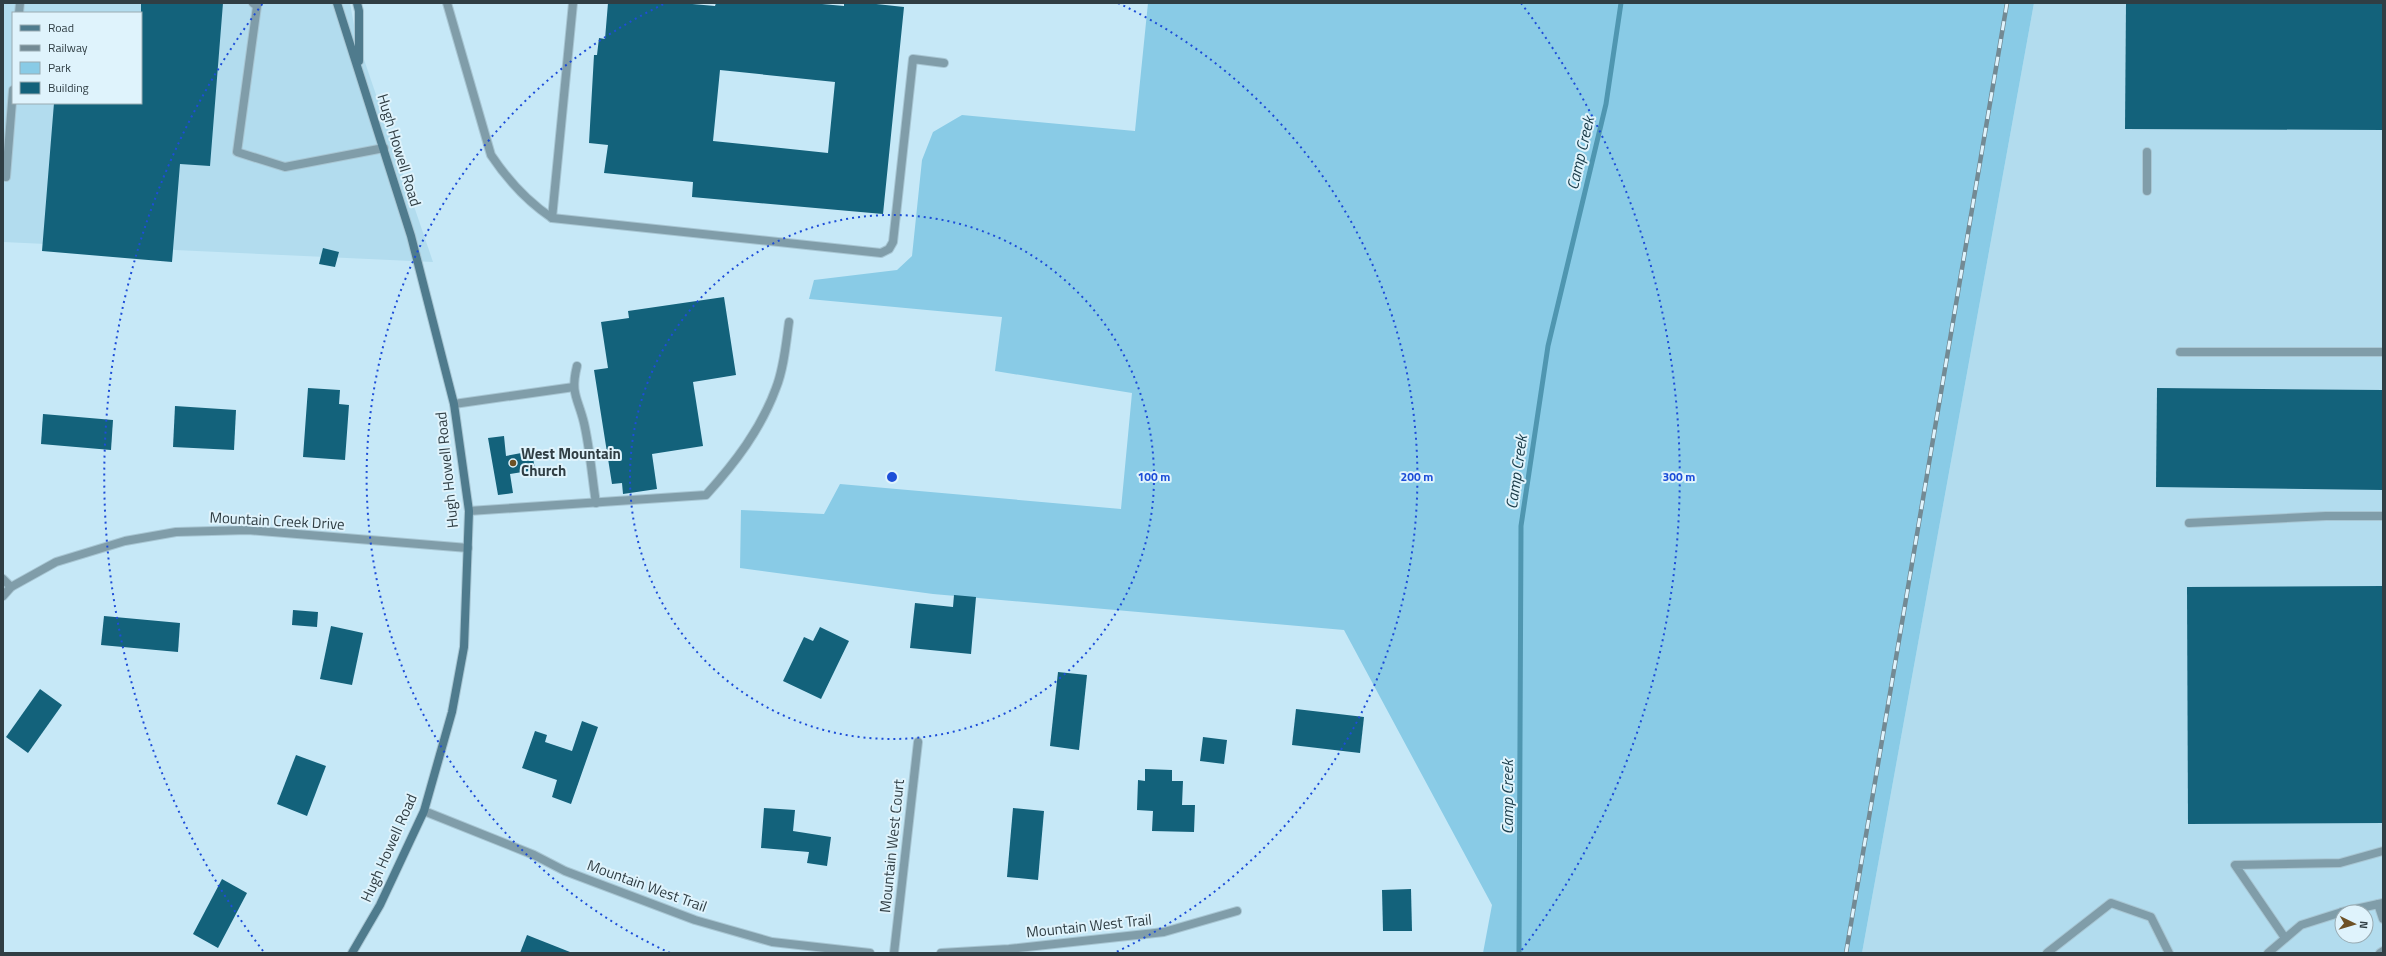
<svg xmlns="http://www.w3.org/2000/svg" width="2386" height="956" viewBox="0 0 2386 956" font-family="'Titillium Web',sans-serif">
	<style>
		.built { fill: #b2dcee; fill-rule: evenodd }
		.green { fill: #89cbe6 }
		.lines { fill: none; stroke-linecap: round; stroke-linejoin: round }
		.stream { stroke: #4f96b0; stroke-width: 5 }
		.building { fill: #13627b; fill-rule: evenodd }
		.service-casing { stroke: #a8c6d3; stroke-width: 10 }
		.minor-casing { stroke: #a8c6d3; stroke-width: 10 }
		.secondary-casing { stroke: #a8c6d3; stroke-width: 10 }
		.service { stroke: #809da9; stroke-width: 8 }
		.minor { stroke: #809da9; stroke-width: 8 }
		.secondary { stroke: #4f7b8d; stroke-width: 8 }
		.rail-casing { stroke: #738a94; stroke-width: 4.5 }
		.rail { stroke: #dff3fc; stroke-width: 3; stroke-dasharray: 9; stroke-linecap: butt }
		.ring { fill: none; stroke: #1d4ed8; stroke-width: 2; stroke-dasharray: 2 4 }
		.poi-dot { fill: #6e5125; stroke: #dff3fc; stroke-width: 1.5 }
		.labels { text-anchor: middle; stroke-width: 4; stroke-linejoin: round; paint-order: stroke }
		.street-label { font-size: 15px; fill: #303e44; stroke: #dff3fc }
		.poi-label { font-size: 15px; font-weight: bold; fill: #303e44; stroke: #dff3fc; text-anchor: start }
		.water-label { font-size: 16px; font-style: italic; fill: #193a47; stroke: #dff3fc }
		.centre { fill: #1d4ed8; stroke: #dff3fc; stroke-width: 2 }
		.ring-label { font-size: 12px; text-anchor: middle; font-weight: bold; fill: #1d4ed8; stroke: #dff3fc; stroke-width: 4; stroke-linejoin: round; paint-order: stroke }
	</style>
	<rect width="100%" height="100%" fill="#c6e8f7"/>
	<g class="built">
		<path d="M3 3H350L356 36 433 262 3 242ZM13 13H141V103H13Z"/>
		<path d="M2034 3H2383V953H1862ZM2342 912H2366V936H2342Z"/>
	</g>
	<polygon class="green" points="1148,3 2034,3 1862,953 1483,953 1492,905 1344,630 933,594 740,568 741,510 824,514 840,484 1121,509 1132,393 995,371 1002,317 809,299 814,280 897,270 912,256 922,160 933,132 962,115 1135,131"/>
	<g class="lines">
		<polyline class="stream" points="1519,953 1521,526 1548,346 1606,104 1621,3"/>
	</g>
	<g class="building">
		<polygon points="141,3 223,3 210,166 180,164 172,262 42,251 54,103 141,103"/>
		<path d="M608 3H681L715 6 716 3H811L844 6V3H867L904 7 883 214 692 197 693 182 604 173 608 145 589 143 594 55H597L599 38 605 39ZM720 70 835 82 828 153 713 141Z"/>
		<polygon points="2126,3 2383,3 2383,130 2125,129"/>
		<polygon points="323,248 339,252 335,267 319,264"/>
		<polygon points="724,297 736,375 693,382 703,446 652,454 657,489 623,494 622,483 612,484 594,370 608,368 601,322 629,318 628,311"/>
		<polygon points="308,388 340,390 339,404 349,405 345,460 303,457"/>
		<polygon points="2157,388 2383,390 2383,490 2156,487"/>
		<polygon points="175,406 236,410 234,450 173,447"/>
		<polygon points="43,414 113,420 111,450 41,444"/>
		<polygon points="504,436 506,456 532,451 535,470 510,474 513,493 498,495 488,438"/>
		<polygon points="2383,586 2383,823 2188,824 2187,587"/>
		<polygon points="954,595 976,597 971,654 910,648 915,603 953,607"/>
		<polygon points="293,610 318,612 317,627 292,625"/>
		<polygon points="104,616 180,623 178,652 101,645"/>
		<polygon points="331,626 363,633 352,685 320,679"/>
		<polygon points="820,627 849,641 821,699 783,681 804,637 813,641"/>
		<polygon points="1058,672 1087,675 1079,750 1050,746"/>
		<polygon points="40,689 62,705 28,753 6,737"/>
		<polygon points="1296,709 1364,717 1360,753 1292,745"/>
		<polygon points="582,721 598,727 571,804 552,797 557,780 522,768 535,731 547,735 545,742 572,751"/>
		<polygon points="1203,737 1227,740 1224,764 1200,761"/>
		<polygon points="296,755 326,766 307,816 277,804"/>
		<polygon points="1145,769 1172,770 1172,781 1183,781 1182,805 1195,805 1194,832 1152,831 1153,811 1137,810 1138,780 1145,781"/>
		<polygon points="764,808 795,810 793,831 831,837 827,866 807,863 809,852 761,848"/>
		<polygon points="1013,808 1044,811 1038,880 1007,877"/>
		<polygon points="222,879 247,893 218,948 193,934"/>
		<polygon points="1411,889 1412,931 1383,931 1382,890"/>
		<polygon points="527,935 570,952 570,953 520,953"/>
	</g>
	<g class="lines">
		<g class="service-casing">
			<g id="service">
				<polyline points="253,3 257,6 237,152 285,167 384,148"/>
				<path d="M447 3 491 155C507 179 528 202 552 218L881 253 889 249 893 242 913 59 944 63"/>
				<polyline points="19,13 20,3"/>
				<polyline points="2147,152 2147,191"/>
				<polyline points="6,177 13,90"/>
				<polyline points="552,218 573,3"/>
				<polyline points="2180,352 2383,352"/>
				<path d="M577 366C570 394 578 398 584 423 590 449 592 477 596 503"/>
				<polyline points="454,404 574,387"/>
				<path d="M469 511 706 495C735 463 761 429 776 388 784 368 786 343 789 322"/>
				<polyline points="2189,523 2326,516 2383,516"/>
				<polyline points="2378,904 2383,919"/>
				<polyline points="2285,938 2235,865 2340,863 2383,851"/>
				<polyline points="2047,953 2111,903 2151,917 2169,953"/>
				<polyline points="2380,953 2383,951"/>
			</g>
		</g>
		<g class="minor-casing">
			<g id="minor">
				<polyline points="3,579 11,587"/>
				<polyline points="3,596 11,587 56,562 125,541 176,532 248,530 468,548"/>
				<polyline points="424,811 534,855 565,871 695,920 772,942 870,953"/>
				<polyline points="2342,912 2383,903"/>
				<polyline points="894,953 918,742"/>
				<polyline points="941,953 1009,949 1164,932 1237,911"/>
				<polyline points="2268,953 2301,925 2342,912"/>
			</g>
		</g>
		<g class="secondary-casing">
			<g id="secondary">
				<polyline points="337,3 411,236 454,404 469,511 464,647 452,712 424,811 380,905 352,953"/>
				<polyline points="357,3 359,11 359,61"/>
			</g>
		</g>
		<use href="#service" class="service"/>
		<use href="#minor" class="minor"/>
		<use href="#secondary" class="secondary"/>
		<g class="rail-casing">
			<polyline id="rail" points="1846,953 2007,3"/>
		</g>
		<use href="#rail" class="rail"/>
	</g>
	<g class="ring">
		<circle cx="892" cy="477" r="262"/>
		<path d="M670 953A525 525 0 0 1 666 3M1118 3A525 525 0 0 1 1114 953"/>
		<path d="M263 951A787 787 0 0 1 263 3M1521 3A787 787 0 0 1 1521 951"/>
	</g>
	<circle class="poi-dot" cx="513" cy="463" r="4"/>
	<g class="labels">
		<g class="street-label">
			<text transform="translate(399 150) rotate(73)" y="5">Hugh Howell Road</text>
			<text transform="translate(447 470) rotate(-96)" y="5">Hugh Howell Road</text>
			<text transform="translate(277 521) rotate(3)" y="5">Mountain Creek Drive</text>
			<text transform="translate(892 846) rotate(-84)" y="5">Mountain West Court</text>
			<text transform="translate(389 848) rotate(-66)" y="5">Hugh Howell Road</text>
			<text transform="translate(647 886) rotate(20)" y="5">Mountain West Trail</text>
			<text transform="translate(1089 926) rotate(-6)" y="5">Mountain West Trail</text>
		</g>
		<g class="poi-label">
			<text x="521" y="459">West Mountain<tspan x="521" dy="17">Church</tspan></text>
		</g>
		<g class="water-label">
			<text transform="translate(1580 153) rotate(-77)" y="6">Camp Creek</text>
			<text transform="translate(1516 472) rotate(-82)" y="6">Camp Creek</text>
			<text transform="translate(1507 797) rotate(-90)" y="6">Camp Creek</text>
		</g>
	</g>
	<circle cx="892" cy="477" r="6" class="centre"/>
	<g class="ring-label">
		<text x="1154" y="481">100 m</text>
		<text x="1417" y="481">200 m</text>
		<text x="1679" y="481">300 m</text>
	</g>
	<rect width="2386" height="956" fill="none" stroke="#303e44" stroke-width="8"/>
	<rect x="12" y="12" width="130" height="92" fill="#dff3fc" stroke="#99abb2"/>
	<rect x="20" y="25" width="20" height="6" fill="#4f7b8d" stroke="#99abb2"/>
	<text x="48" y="32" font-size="12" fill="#303e44">Road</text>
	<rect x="20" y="45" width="20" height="6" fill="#738a94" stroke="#99abb2"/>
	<text x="48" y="52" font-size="12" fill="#303e44">Railway</text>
	<rect x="20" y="62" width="20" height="12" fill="#89cbe6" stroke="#99abb2"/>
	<text x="48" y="72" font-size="12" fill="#303e44">Park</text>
	<rect x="20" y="82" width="20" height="12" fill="#13627b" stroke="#99abb2"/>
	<text x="48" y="92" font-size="12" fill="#303e44">Building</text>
	<g transform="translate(2354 924) rotate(95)"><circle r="19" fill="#dff3fc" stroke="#99abb2"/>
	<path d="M0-3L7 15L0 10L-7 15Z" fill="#6e5125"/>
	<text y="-6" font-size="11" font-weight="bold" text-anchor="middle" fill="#303e44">N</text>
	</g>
</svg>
